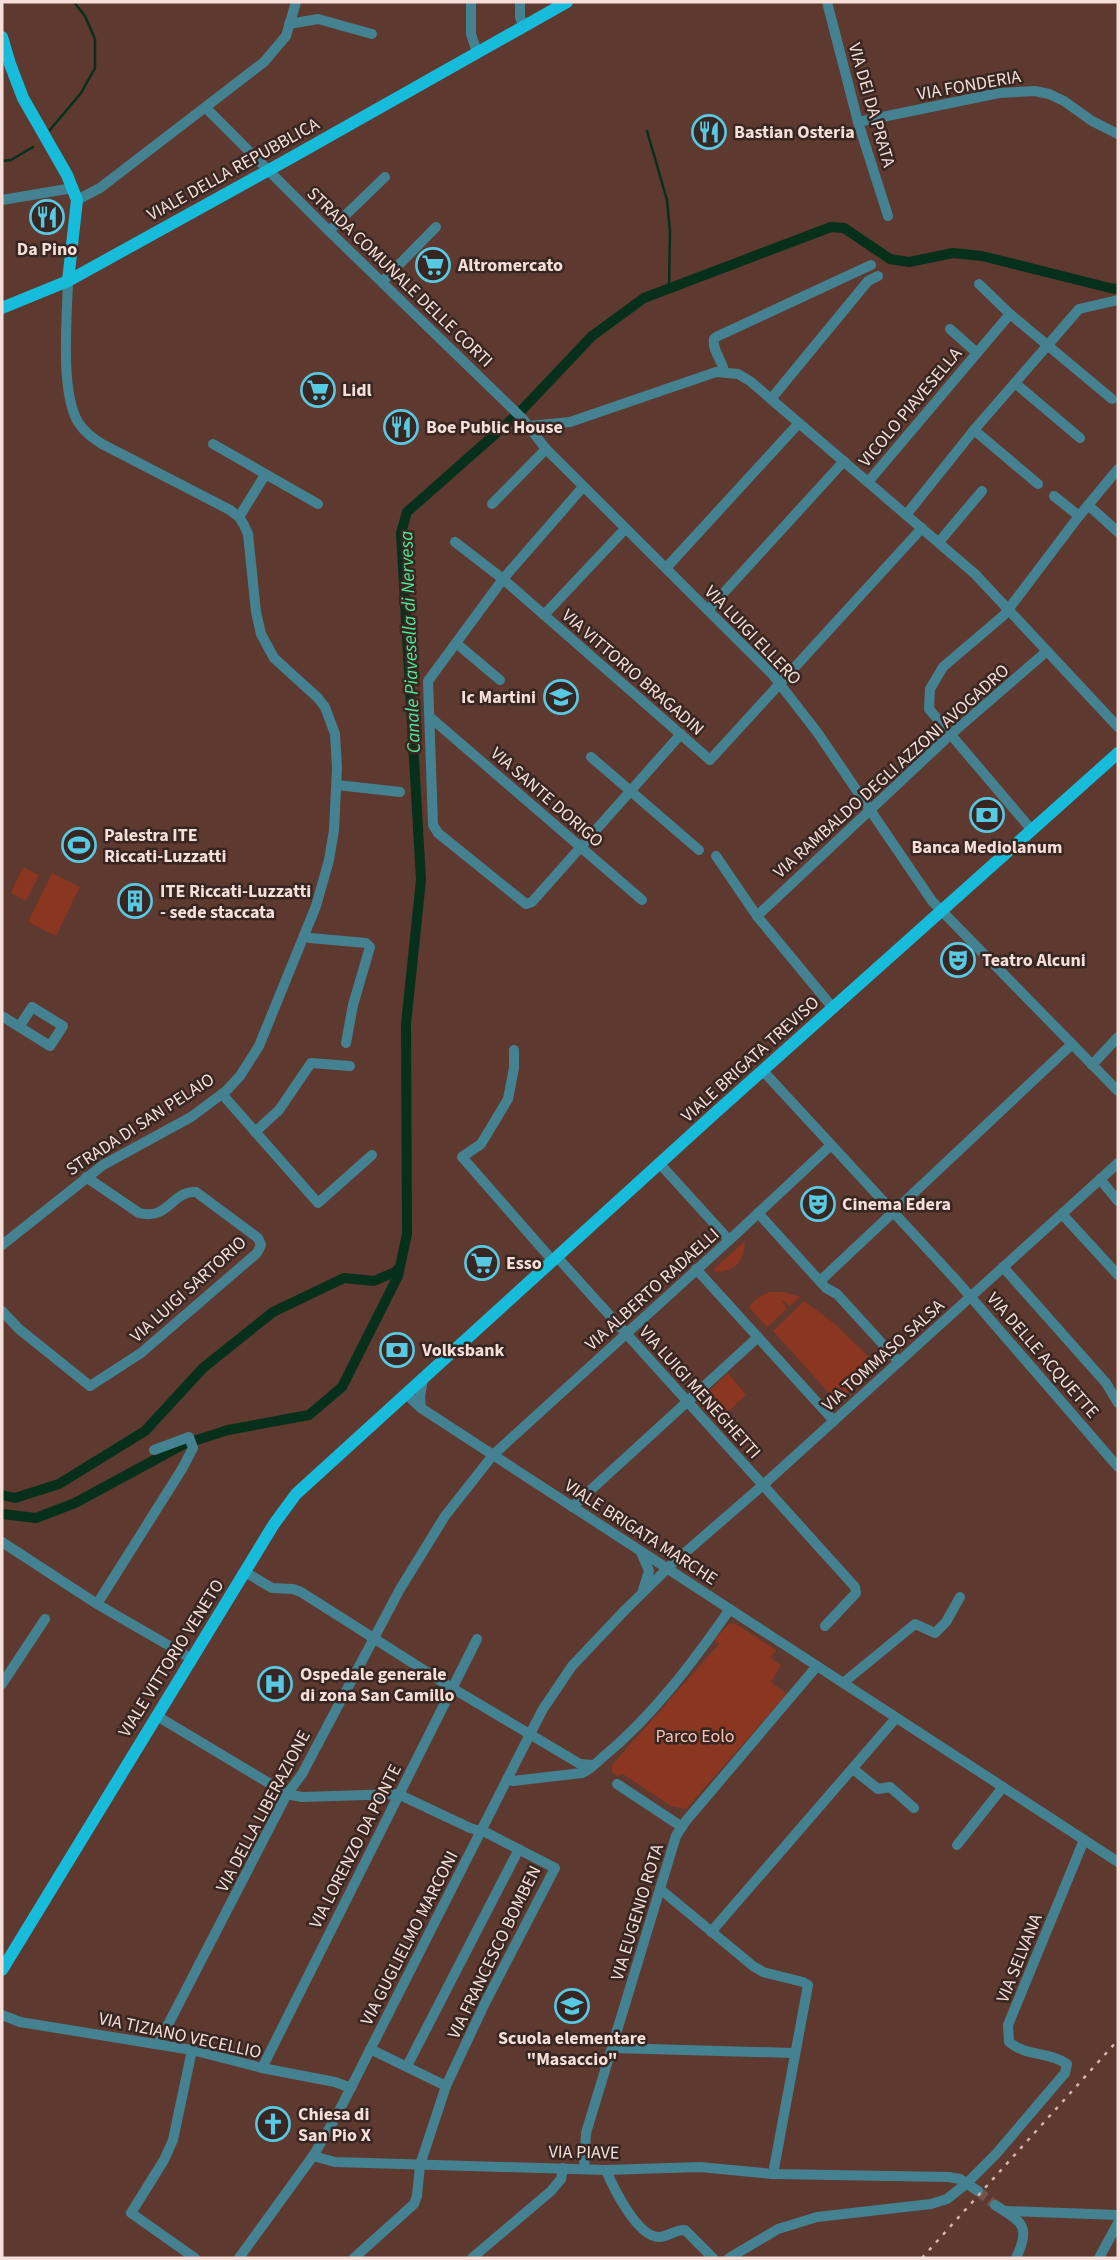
<svg xmlns="http://www.w3.org/2000/svg" width="1120" height="2260" viewBox="0 0 1120 2260" font-family="'Source Sans 3',sans-serif">
	<style>
		.green { fill: #8a3620 }
		.lines { fill: none; stroke-linecap: round; stroke-linejoin: round }
		.stream { stroke: #07301b; stroke-width: 2.5 }
		.canal { stroke: #07301b; stroke-width: 10 }
		.minor-tunnel { stroke: #755248; stroke-width: 10; stroke-dasharray: 10 5; stroke-linecap: butt }
		.minor { stroke: #458291; stroke-width: 10 }
		.major { stroke: #18bcdb; stroke-width: 12 }
		.rail { stroke: #d2b7b0; stroke-width: 2.5; stroke-dasharray: 3.5 7; stroke-linecap: butt }
		.labels { text-anchor: middle; stroke-width: 5; stroke-linejoin: round; paint-order: stroke }
		.street-label { font-size: 18px; fill: #f7dfd9; stroke: #372621 }
		.poi-label { font-size: 18px; font-weight: bold; fill: #f7dfd9; stroke: #372621; text-anchor: start }
		.park-label { font-size: 18px; fill: #fcc1b1; stroke: #372621 }
		.water-label { font-size: 19px; font-style: italic; fill: #4ced98; stroke: #372621 }
	</style>
	<rect width="100%" height="100%" fill="#5e392f"/>
	<g class="green">
		<polygon points="23,867 39,875 26,901 11,893"/>
		<polygon points="52,873 80,887 56,936 28,922"/>
		<path d="M745 1241C743 1263 737 1270 716 1272L713 1270Z"/>
		<polygon points="769,1292 784,1292 800,1297 790,1306 781,1299 787,1309 767,1327 749,1307 756,1299"/>
		<polygon points="804,1301 835,1324 877,1365 839,1401 832,1400 830,1394 773,1331"/>
		<polygon points="728,1373 746,1395 716,1423 697,1402"/>
		<polygon points="734,1623 776,1650 771,1658 781,1665 771,1682 787,1694 686,1809 671,1806 623,1774 618,1776 612,1772 612,1765 719,1644 714,1640 729,1624"/>
	</g>
	<g class="lines">
		<g class="stream">
			<polyline points="49,131 81,93 95,68 95,39 85,16 74,2"/>
			<polyline points="647,131 667,200 670,231 669,288"/>
			<polyline points="2,161 11,160 33,147"/>
		</g>
		<g class="canal">
			<polyline points="2,1495 15,1498 59,1484 145,1431 203,1368 273,1312 344,1278 374,1281 395,1272 399,1268"/>
			<polyline points="2,1514 36,1518 75,1503 184,1444 228,1430 309,1415 342,1387 398,1276 407,1234 406,1024 421,880 401,533 407,512 519,413 592,336 644,298 831,227 844,228 890,259 909,262 953,253 982,256 1114,289 1118,288"/>
		</g>
		<polyline class="minor-tunnel" points="978,2191 995,2205"/>
		<g class="minor">
			<polyline points="471,2 471,34 477,52"/>
			<polyline points="520,2 520,17 523,26"/>
			<polyline points="827,2 858,122 888,216"/>
			<polyline points="289,24 318,19 372,34"/>
			<polyline points="206,108 329,231 522,418 546,449 772,674 817,732 932,901 1118,1091"/>
			<polyline points="858,122 999,93 1035,91 1049,94 1064,101 1092,121 1118,134"/>
			<polyline points="2,200 73,188"/>
			<polyline points="77,200 100,188 264,62 286,36 296,2"/>
			<polyline points="329,231 385,177"/>
			<polyline points="382,282 436,227"/>
			<polyline points="979,284 1010,314"/>
			<polyline points="950,329 977,353"/>
			<path d="M724 371C722 360 712 350 714 339L716 337 871 265"/>
			<polyline points="1015,383 1080,438"/>
			<polyline points="771,399 868,281 878,276"/>
			<polyline points="529,426 570,422 716,372 738,374 750,381 975,574 1118,727"/>
			<polyline points="974,430 1038,484"/>
			<polyline points="213,444 318,504"/>
			<polyline points="868,482 1010,314 1112,399"/>
			<polyline points="583,487 503,579 428,681 433,825 438,833 526,904 532,902 681,734"/>
			<polyline points="1054,496 1079,516"/>
			<polyline points="492,504 546,449"/>
			<polyline points="1088,505 1118,532"/>
			<polyline points="906,515 974,430 1079,309 1118,300"/>
			<polyline points="239,517 265,475"/>
			<polyline points="455,542 503,579 710,760 922,528"/>
			<polyline points="939,542 982,491"/>
			<polyline points="666,568 799,423"/>
			<polyline points="708,610 844,461"/>
			<polyline points="544,615 625,529"/>
			<polyline points="456,643 500,680"/>
			<polyline points="431,718 642,900"/>
			<polyline points="591,757 699,850"/>
			<polyline points="337,785 400,792"/>
			<polyline points="1031,829 929,709 930,689 943,667 1004,615 1079,516 1118,469"/>
			<polyline points="716,856 757,916 833,1008"/>
			<polyline points="757,916 950,735 1047,651"/>
			<polyline points="304,935 310,938 366,943 370,947 353,1005 346,1043"/>
			<polyline points="2,1016 50,1046 63,1026 32,1007 19,1027"/>
			<polyline points="514,1050 514,1068 508,1099 481,1144 462,1157 553,1261"/>
			<polyline points="1092,1065 1118,1037"/>
			<polyline points="763,1071 956,1280 1118,1467"/>
			<polyline points="222,1094 318,1203 372,1155"/>
			<polyline points="255,1132 279,1110 311,1063 350,1066"/>
			<polyline points="660,1164 729,1240"/>
			<polyline points="1100,1179 1118,1201"/>
			<polyline points="758,1213 826,1288 837,1294 899,1362"/>
			<polyline points="1062,1214 1118,1275"/>
			<path d="M2 1245 103 1165 191 1117 226 1091 240 1076 259 1046 316 906 329 860 334 830 337 768 335 734 325 707 318 698 274 658 261 634 256 612 248 534 244 525 239 517 230 510 102 444C93 438 84 432 78 422 60 391 67 318 68 281"/>
			<polyline points="557,1257 855,1587 856,1593 825,1626"/>
			<polyline points="1003,1267 1106,1383 1118,1403"/>
			<polyline points="696,1269 834,1421"/>
			<polyline points="820,1281 1072,1044"/>
			<path d="M2 1311 19 1329 90 1386 141 1353 257 1253 261 1245 258 1238 196 1192C172 1190 169 1221 139 1213L86 1177"/>
			<polyline points="406,1394 421,1408 1118,1862"/>
			<polyline points="421,1408 420,1396 423,1380"/>
			<polyline points="572,1507 758,1337"/>
			<polyline points="2,1542 97,1604 192,1659"/>
			<polyline points="641,1552 649,1571 643,1590"/>
			<polyline points="245,1572 272,1588 293,1589 301,1592 452,1688 580,1764 592,1765"/>
			<polyline points="97,1604 182,1469 193,1448 189,1437 154,1450"/>
			<polyline points="843,1683 915,1624 935,1633 946,1622 960,1597"/>
			<polyline points="2,1684 45,1619"/>
			<polyline points="157,1716 287,1794 302,1797 398,1794 470,1828 487,1833 555,1868 484,2005 446,2086 420,2165 417,2196 414,2204 354,2258"/>
			<polyline points="853,1769 878,1789 890,1787 914,1808"/>
			<path d="M507 1779 513 1781 582 1773C590 1770 596 1763 603 1757 653 1716 693 1662 730 1609"/>
			<polyline points="617,1784 682,1827"/>
			<polyline points="957,1845 1003,1787"/>
			<polyline points="660,1889 753,1966 763,1972 803,1982 808,1985 773,2174"/>
			<polyline points="711,1932 896,1718"/>
			<polyline points="2,2015 20,2022 192,2050 262,2068 335,2082 351,2088"/>
			<polyline points="158,2044 287,1794 302,1774 400,1589 445,1516 493,1455 737,1233 831,1145"/>
			<polyline points="613,2048 794,2053"/>
			<polyline points="370,2049 446,2086"/>
			<polyline points="192,2050 173,2140 164,2160 131,2213 195,2258"/>
			<polyline points="407,2066 519,1849"/>
			<polyline points="262,2068 477,1639"/>
			<polyline points="313,2156 335,2162 606,2170 700,2167 773,2174 949,2177 960,2179 978,2191"/>
			<polyline points="584,2169 586,2133 676,1836 685,1822 817,1666"/>
			<path d="M606 2170C613 2187 637 2237 659 2237 669 2237 675 2229 685 2230L713 2258"/>
			<path d="M995 2205C1021 2222 1032 2225 1016 2258"/>
			<polyline points="1006,2211 1118,2215"/>
			<polyline points="239,2258 313,2156 336,2117 525,1744 543,1709 572,1666 625,1610 673,1563 763,1485 1118,1163"/>
			<polyline points="472,2258 551,2191 561,2179 563,2168"/>
			<path d="M729 2258 778 2229 817 2217 931 2204 947 2199 967 2183 996 2154 1065 2073 1067 2064C1049 2051 1027 2057 1009 2042L1008 2025 1084 1840"/>
			<polyline points="1099,2258 1118,2223"/>
		</g>
		<g class="major">
			<polyline points="2,37 10,64 23,98 67,175 77,200 68,281"/>
			<polyline points="2,308 68,281 287,160 567,2"/>
			<polyline points="2,1970 274,1524 296,1494 715,1113 1118,753"/>
		</g>
		<polyline class="rail" points="922,2258 1118,2040"/>
	</g>
	<defs>
		<g id="restaurant-ring" transform="scale(1.75)"><circle r="9.5" fill="#372621" stroke="#58c9e3" stroke-width="1.5"/><path d="M-5-6h1v4h1v-4h1v4h1v-4h1v5L-1.5 .5V6h-2V.5L-5-1ZM5-6V6H3V1.5H1.5Q1.5-4 5-6Z" fill="#58c9e3"/></g>
		<g id="supermarket-ring" transform="scale(1.75)"><circle r="9.5" fill="#372621" stroke="#58c9e3" stroke-width="1.5"/><path d="M-6-5.5h2.5l.6 2H6L4.5 2H-2.5L-4.4-4H-6ZM-1.5 3.2a1.3 1.3 0 1 0 .1 0ZM3 3.2a1.3 1.3 0 1 0 .1 0Z" fill="#58c9e3"/></g>
		<g id="school-ring" transform="scale(1.75)"><circle r="9.5" fill="#372621" stroke="#58c9e3" stroke-width="1.5"/><path d="M0-5L7-2L0 1L-7-2ZM-4 1L0 2.5L4 1V4Q0 6-4 4Z" fill="#58c9e3"/></g>
		<g id="bank-ring" transform="scale(1.75)"><circle r="9.5" fill="#372621" stroke="#58c9e3" stroke-width="1.5"/><path d="M-6-4H6V4H-6ZM0-2.3a2.3 2.3 0 1 0 0 4.6a2.3 2.3 0 1 0 0-4.6Z" fill="#58c9e3"/></g>
		<g id="stadium-ring" transform="scale(1.75)"><circle r="9.5" fill="#372621" stroke="#58c9e3" stroke-width="1.5"/><path d="M0-5a6.5 5 0 1 0 0 10a6.5 5 0 1 0 0-10ZM-3.5-1.8h7v3.6h-7Z" fill="#58c9e3"/></g>
		<g id="building-ring" transform="scale(1.75)"><circle r="9.5" fill="#372621" stroke="#58c9e3" stroke-width="1.5"/><path d="M-4-6H4V6H1V3H-1V6H-4ZM-2.5-4.3h1.7v1.8h-1.7ZM.8-4.3h1.7v1.8H.8ZM-2.5-1h1.7V.8h-1.7ZM.8-1h1.7V.8H.8Z" fill="#58c9e3"/></g>
		<g id="theatre-ring" transform="scale(1.75)"><circle r="9.5" fill="#372621" stroke="#58c9e3" stroke-width="1.5"/><path d="M-5-5.5Q0-4 5-5.5V0Q5 5 0 6Q-5 5-5 0ZM-3.3-2.5H-1v1.5H-3.3ZM1-2.5H3.3v1.5H1ZM-2.8 1Q0 5.5 2.8 1Z" fill="#58c9e3"/></g>
		<g id="hospital-ring" transform="scale(1.75)"><circle r="9.5" fill="#372621" stroke="#58c9e3" stroke-width="1.5"/><path d="M-5-5h3v3.5h4V-5h3V5h-3V1.5h-4V5h-3Z" fill="#58c9e3"/></g>
		<g id="church-ring" transform="scale(1.75)"><circle r="9.5" fill="#372621" stroke="#58c9e3" stroke-width="1.5"/><path d="M-1.2-6h2.4v3.5h3.3v2.4h-3.3V6h-2.4V-.1h-3.3v-2.4h3.3Z" fill="#58c9e3"/></g>
	</defs>
	<g fill-rule="evenodd">
		<use href="#restaurant-ring" x="709" y="132"/>
		<use href="#restaurant-ring" x="47" y="217"/>
		<use href="#supermarket-ring" x="433" y="265"/>
		<use href="#supermarket-ring" x="318" y="390"/>
		<use href="#restaurant-ring" x="401" y="427"/>
		<use href="#school-ring" x="561" y="697"/>
		<use href="#bank-ring" x="987" y="815"/>
		<use href="#stadium-ring" x="79" y="845"/>
		<use href="#building-ring" x="135" y="901"/>
		<use href="#theatre-ring" x="958" y="960"/>
		<use href="#theatre-ring" x="818" y="1204"/>
		<use href="#supermarket-ring" x="482" y="1263"/>
		<use href="#bank-ring" x="397" y="1350"/>
		<use href="#hospital-ring" x="275" y="1684"/>
		<use href="#school-ring" x="572" y="2006"/>
		<use href="#church-ring" x="273" y="2124"/>
	</g>
	<g class="labels">
		<g class="street-label">
			<text transform="translate(969 85) rotate(-10)" y="6">VIA FONDERIA</text>
			<text transform="translate(872 105) rotate(74)" y="6">VIA DEI DA PRATA</text>
			<text transform="translate(233 169) rotate(-29)" y="6">VIALE DELLA REPUBBLICA</text>
			<text transform="translate(400 277) rotate(44)" y="6">STRADA COMUNALE DELLE CORTI</text>
			<text transform="translate(910 407) rotate(-50)" y="6">VICOLO PIAVESELLA</text>
			<text transform="translate(753 635) rotate(46)" y="6">VIA LUIGI ELLERO</text>
			<text transform="translate(633 672) rotate(41)" y="6">VIA VITTORIO BRAGADIN</text>
			<text transform="translate(891 771) rotate(-42)" y="6">VIA RAMBALDO DEGLI AZZONI AVOGADRO</text>
			<text transform="translate(547 797) rotate(41)" y="6">VIA SANTE DORIGO</text>
			<text transform="translate(750 1059) rotate(-42)" y="6">VIALE BRIGATA TREVISO</text>
			<text transform="translate(140 1124) rotate(-33)" y="6">STRADA DI SAN PELAIO</text>
			<text transform="translate(188 1289) rotate(-42)" y="6">VIA LUIGI SARTORIO</text>
			<text transform="translate(652 1289) rotate(-42)" y="6">VIA ALBERTO RADAELLI</text>
			<text transform="translate(883 1355) rotate(-42)" y="6">VIA TOMMASO SALSA</text>
			<text transform="translate(1043 1355) rotate(49)" y="6">VIA DELLE ACQUETTE</text>
			<text transform="translate(700 1392) rotate(48)" y="6">VIA LUIGI MENEGHETTI</text>
			<text transform="translate(641 1532) rotate(33)" y="6">VIALE BRIGATA MARCHE</text>
			<text transform="translate(171 1658) rotate(-58)" y="6">VIALE VITTORIO VENETO</text>
			<text transform="translate(263 1811) rotate(-62)" y="6">VIA DELLA LIBERAZIONE</text>
			<text transform="translate(355 1846) rotate(-63)" y="6">VIA LORENZO DA PONTE</text>
			<text transform="translate(637 1912) rotate(-73)" y="6">VIA EUGENIO ROTA</text>
			<text transform="translate(409 1938) rotate(-63)" y="6">VIA GUGLIELMO MARCONI</text>
			<text transform="translate(494 1952) rotate(-64)" y="6">VIA FRANCESCO BOMBEN</text>
			<text transform="translate(1019 1958) rotate(-68)" y="6">VIA SELVANA</text>
			<text transform="translate(180 2035) rotate(12)" y="6">VIA TIZIANO VECELLIO</text>
			<text transform="translate(584 2152) rotate(1)" y="6">VIA PIAVE</text>
		</g>
		<g class="poi-label">
			<text x="734" y="138">Bastian Osteria</text>
			<text x="47" y="255" text-anchor="middle">Da Pino</text>
			<text x="458" y="271">Altromercato</text>
			<text x="342" y="396">Lidl</text>
			<text x="426" y="433">Boe Public House</text>
			<text x="536" y="703" text-anchor="end">Ic Martini</text>
			<text x="104" y="841">Palestra ITE<tspan x="104" dy="21">Riccati-Luzzatti</tspan></text>
			<text x="987" y="853" text-anchor="middle">Banca Mediolanum</text>
			<text x="160" y="897">ITE Riccati-Luzzatti<tspan x="160" dy="21">- sede staccata</tspan></text>
			<text x="982" y="966">Teatro Alcuni</text>
			<text x="842" y="1210">Cinema Edera</text>
			<text x="506" y="1269">Esso</text>
			<text x="422" y="1356">Volksbank</text>
			<text x="300" y="1680">Ospedale generale<tspan x="300" dy="21">di zona San Camillo</tspan></text>
			<text x="572" y="2044" text-anchor="middle">Scuola elementare<tspan x="572" dy="21">"Masaccio"</tspan></text>
			<text x="298" y="2120">Chiesa di<tspan x="298" dy="21">San Pio X</tspan></text>
		</g>
		<g class="park-label">
			<text x="695" y="1742">Parco Eolo</text>
		</g>
		<g class="water-label">
			<text transform="translate(409 642) rotate(-92)" y="7">Canale Piavesella di Nervesa</text>
		</g>
	</g>
	<rect width="1120" height="2260" fill="none" stroke="#f7dfd9" stroke-width="7"/>
</svg>
